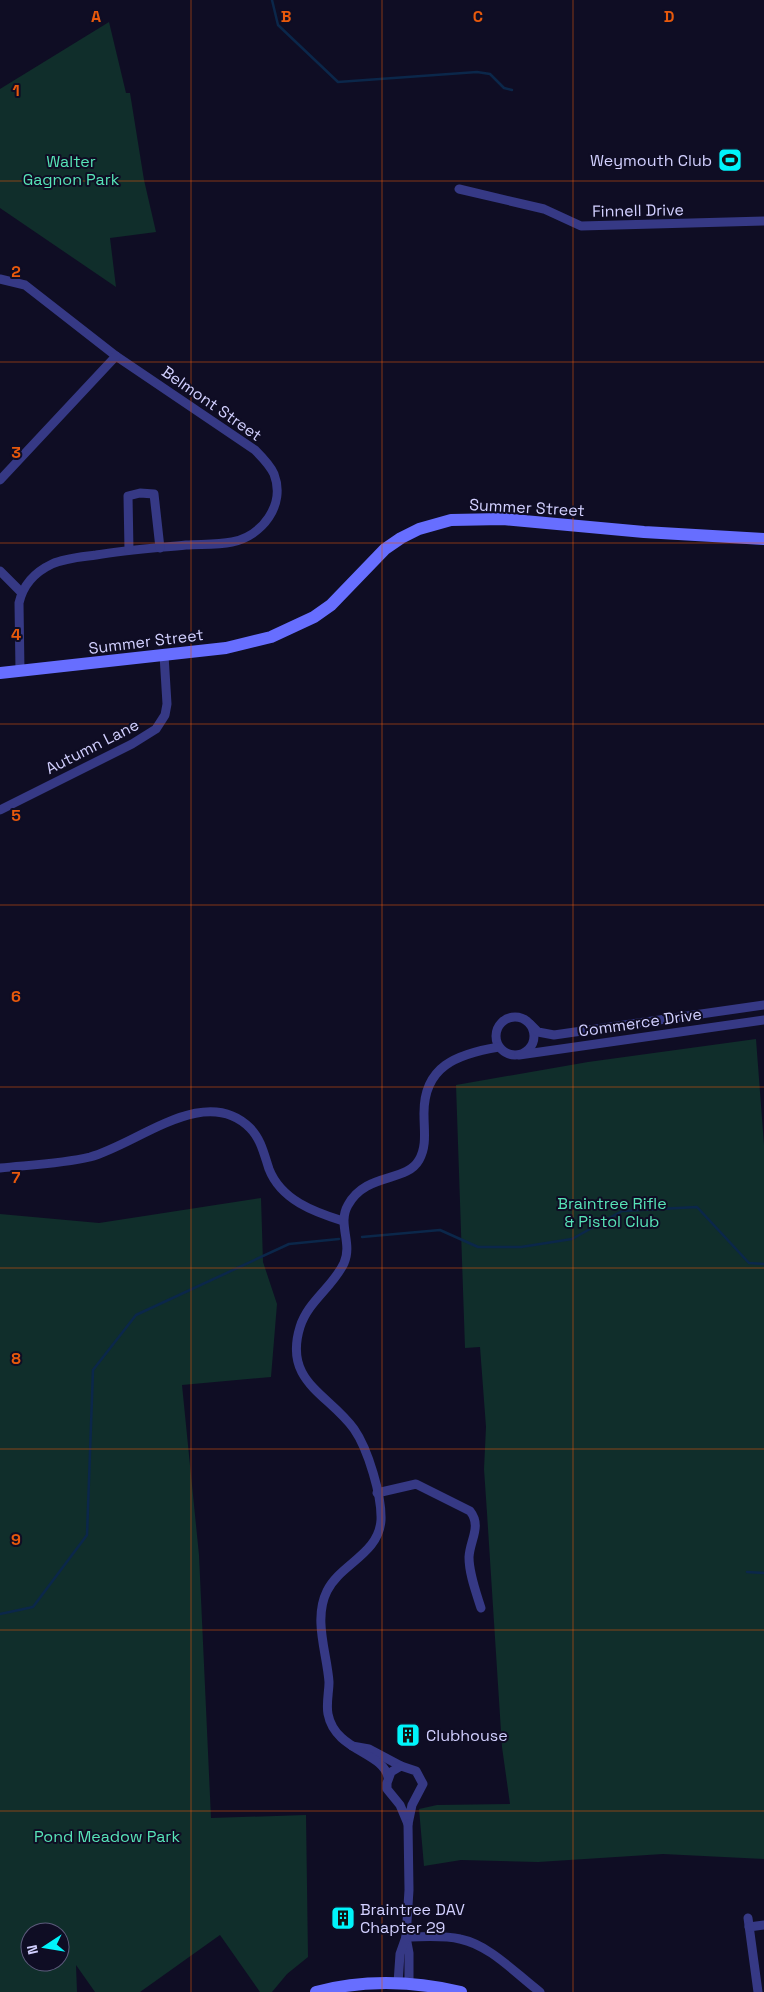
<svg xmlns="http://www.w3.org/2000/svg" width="764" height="1992" viewBox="0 0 764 1992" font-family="'Space Grotesk',sans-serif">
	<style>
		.green { fill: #102e2b; fill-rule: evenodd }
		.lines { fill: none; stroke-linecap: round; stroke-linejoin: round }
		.stream { stroke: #0b274a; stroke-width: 2.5 }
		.street { stroke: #363985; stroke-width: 9 }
		.secondary { stroke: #676eff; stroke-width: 12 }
		.grid { fill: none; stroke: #e8590c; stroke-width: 1; stroke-opacity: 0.55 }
		.labels { text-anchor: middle; stroke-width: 4; stroke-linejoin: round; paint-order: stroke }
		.poi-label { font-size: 16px; fill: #d2d0ff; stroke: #0f0d24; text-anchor: start }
		.park-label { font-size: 16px; fill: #57e4b7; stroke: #0f0d24 }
		.street-label { font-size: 16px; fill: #d2d0ff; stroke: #0f0d24 }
		.grid-label { font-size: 16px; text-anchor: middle; font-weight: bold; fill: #e8590c; stroke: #0f0d24; stroke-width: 4; stroke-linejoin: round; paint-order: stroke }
	</style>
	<rect width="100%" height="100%" fill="#0f0d24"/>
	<g class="green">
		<polygon points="109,22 126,93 130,93 144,180 156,232 110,238 116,287 0,208 0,89"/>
		<polygon points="756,1039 764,1145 764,1859 663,1854 538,1862 461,1860 424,1866 419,1809 437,1805 510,1804 502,1747 487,1513 484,1469 486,1427 480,1347 465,1348 456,1085 588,1062"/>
		<path d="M261 1198 263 1262 277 1304 271 1377 182 1385 199 1555 211 1818 306 1815 308 1957 287 1974 272 1992H260L220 1935 140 1992H95L76 1965 77 1992H0V1214L99 1223ZM30 1932H60V1962H30Z"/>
	</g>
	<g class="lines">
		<g class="stream">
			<polyline points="272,0 278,25 338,82 477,72 490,74 504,88 512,90"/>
			<polyline points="362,1237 440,1230 478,1247 521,1247 572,1239 622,1211 697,1207 749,1263 764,1264"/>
			<polyline points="747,1572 764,1573"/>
			<polyline points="0,1614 33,1607 87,1535 93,1370 136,1315 289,1244 339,1239"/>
		</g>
		<g class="street">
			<polyline points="459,189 544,209 581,226 764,221"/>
			<path d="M0 279 25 285 116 356 255 450C262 457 270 465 274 474 286 505 262 536 232 542 217 545 201 544 186 545 156 548 126 550 96 555 81 557 65 558 52 564 35 572 23 585 19 603L20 671"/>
			<polyline points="0,480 116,356"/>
			<polyline points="129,550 128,496 140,493 154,494 160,548"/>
			<polyline points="0,571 21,592"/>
			<polyline points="0,810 132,744 156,729 165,715 167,704 164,655"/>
			<circle cx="515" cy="1036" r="19"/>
			<polyline points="530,1024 538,1032 554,1035 764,1005"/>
			<polyline points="519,1055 764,1020"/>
			<path d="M0 1168C29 1165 61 1164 90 1157 138 1144 205 1083 250 1128 261 1139 264 1154 269 1169 281 1200 314 1212 343 1221"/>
			<path d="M377 1493 416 1484 470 1511C482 1526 470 1540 469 1557 469 1574 476 1592 481 1608"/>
			<polyline points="352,1746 369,1749 401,1766"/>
			<polygon points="401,1766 416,1771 423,1784 412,1805 408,1824 400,1805 387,1789 387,1783 391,1772"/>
			<path d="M388 1777C383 1752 335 1751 328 1714 326 1704 329 1692 329 1682 327 1653 313 1619 327 1591 340 1564 379 1554 381 1520 382 1496 368 1449 354 1429 329 1394 283 1382 300 1327 308 1301 333 1287 344 1263 353 1243 337 1224 348 1205 366 1172 406 1183 419 1160 427 1146 424 1131 424 1115 423 1066 457 1054 499 1047"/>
			<polyline points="748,1918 758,1992"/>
			<polyline points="749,1927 764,1925"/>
			<path d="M406 1937C423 1937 443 1935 460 1939 490 1945 516 1974 540 1992"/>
			<polyline points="406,1937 409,1953 409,1983"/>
			<polyline points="398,1983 400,1954 406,1937 409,1890 408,1824"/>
		</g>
		<g class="secondary">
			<polyline points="0,673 226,648 271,637 314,617 331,605 385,549 401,538 419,529 451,520 503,519 644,532 764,539"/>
			<path d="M316 1992C365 1979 413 1981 461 1992"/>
		</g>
	</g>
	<path class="grid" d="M191 0V1992M382 0V1992M573 0V1992M0 181H764M0 362H764M0 543H764M0 724H764M0 905H764M0 1087H764M0 1268H764M0 1449H764M0 1630H764M0 1811H764"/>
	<defs>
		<g id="stadium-square" transform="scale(1.25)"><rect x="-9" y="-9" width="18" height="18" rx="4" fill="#00f4fb" stroke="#0f0d24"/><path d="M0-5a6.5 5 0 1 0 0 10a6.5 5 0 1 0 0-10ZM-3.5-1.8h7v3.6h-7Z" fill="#111"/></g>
		<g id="building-square" transform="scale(1.25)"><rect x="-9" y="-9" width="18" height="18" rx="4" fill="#00f4fb" stroke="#0f0d24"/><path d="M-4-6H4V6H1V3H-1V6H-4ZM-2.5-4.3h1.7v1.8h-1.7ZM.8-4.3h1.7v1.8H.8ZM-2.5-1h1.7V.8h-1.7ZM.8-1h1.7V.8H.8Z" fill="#111"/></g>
	</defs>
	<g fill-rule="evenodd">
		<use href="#stadium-square" x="730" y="160"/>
		<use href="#building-square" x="408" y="1735"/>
		<use href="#building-square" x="343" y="1918"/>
	</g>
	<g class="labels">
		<g class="poi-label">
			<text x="712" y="166" text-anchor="end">Weymouth Club</text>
			<text x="426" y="1741">Clubhouse</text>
			<text x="360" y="1915">Braintree DAV<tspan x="360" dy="18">Chapter 29</tspan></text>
		</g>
		<g class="park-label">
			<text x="71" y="167">Walter<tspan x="71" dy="18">Gagnon Park</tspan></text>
			<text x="612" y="1209">Braintree Rifle<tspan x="612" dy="18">&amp; Pistol Club</tspan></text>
			<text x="107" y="1842">Pond Meadow Park</text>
		</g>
		<g class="street-label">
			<text transform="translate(638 210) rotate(-1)" y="6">Finnell Drive</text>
			<text transform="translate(212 403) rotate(35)" y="6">Belmont Street</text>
			<text transform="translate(527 507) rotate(3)" y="6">Summer Street</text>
			<text transform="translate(146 641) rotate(-7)" y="6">Summer Street</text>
			<text transform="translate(92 746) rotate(-27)" y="6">Autumn Lane</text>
			<text transform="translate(640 1022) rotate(-8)" y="6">Commerce Drive</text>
		</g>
	</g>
	<g class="grid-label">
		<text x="96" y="22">A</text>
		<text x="286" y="22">B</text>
		<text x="478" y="22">C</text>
		<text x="669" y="22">D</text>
		<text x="16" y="96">1</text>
		<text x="16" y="277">2</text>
		<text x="16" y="458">3</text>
		<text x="16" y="640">4</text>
		<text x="16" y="821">5</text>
		<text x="16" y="1002">6</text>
		<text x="16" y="1183">7</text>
		<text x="16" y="1364">8</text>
		<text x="16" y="1545">9</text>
	</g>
	<g transform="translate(45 1947) rotate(258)"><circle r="24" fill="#0f0d24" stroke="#5d5b7c"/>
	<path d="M0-4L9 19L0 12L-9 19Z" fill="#00f4fb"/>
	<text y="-8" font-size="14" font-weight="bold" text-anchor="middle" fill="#d2d0ff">N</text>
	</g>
</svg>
